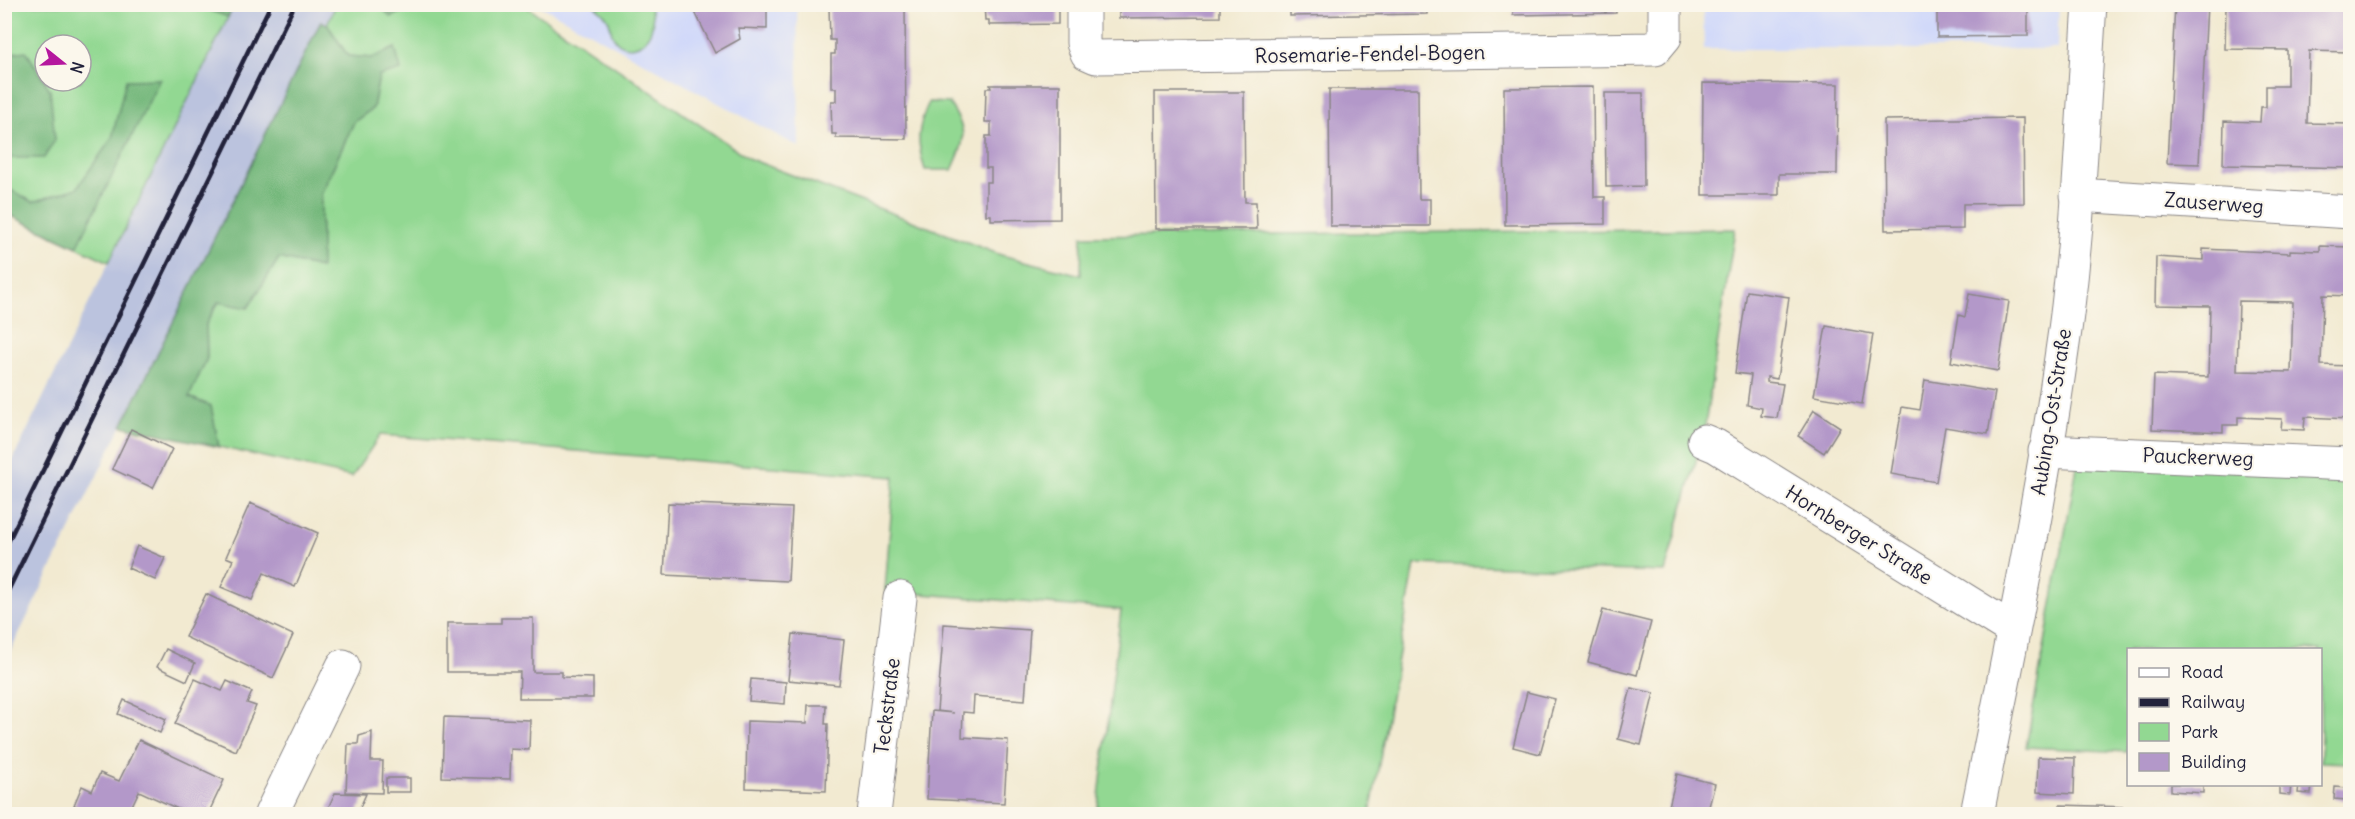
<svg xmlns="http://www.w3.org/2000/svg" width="2355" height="819" viewBox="0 0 2355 819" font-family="Delius,sans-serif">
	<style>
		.built { fill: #d1d9f9 }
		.industrial { fill: #bbc3de }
		.green { fill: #92d892; stroke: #5a7d66; stroke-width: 1.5; fill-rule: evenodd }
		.forest { fill: #75b87c; stroke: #4c6d5c; stroke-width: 1.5 }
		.building { fill: #b398c9; fill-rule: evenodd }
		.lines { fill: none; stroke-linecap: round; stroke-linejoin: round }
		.minor-casing { stroke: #8a8686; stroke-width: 35 }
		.minor { stroke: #fff; stroke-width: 33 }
		.rail { stroke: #22223b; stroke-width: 4.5 }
		.labels { text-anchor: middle; stroke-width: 4.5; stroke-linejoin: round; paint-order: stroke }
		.street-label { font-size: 20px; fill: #22223b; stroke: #fbf7ec }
	</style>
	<rect width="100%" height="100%" fill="#fbf7ec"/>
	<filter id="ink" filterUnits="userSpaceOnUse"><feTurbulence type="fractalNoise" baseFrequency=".0167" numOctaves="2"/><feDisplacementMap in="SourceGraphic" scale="12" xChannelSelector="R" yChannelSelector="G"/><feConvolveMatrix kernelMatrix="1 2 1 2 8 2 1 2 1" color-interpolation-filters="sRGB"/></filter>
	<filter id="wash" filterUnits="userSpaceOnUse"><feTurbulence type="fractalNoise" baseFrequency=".008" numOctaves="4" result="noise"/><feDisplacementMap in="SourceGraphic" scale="24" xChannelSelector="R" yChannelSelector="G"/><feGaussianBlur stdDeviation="1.35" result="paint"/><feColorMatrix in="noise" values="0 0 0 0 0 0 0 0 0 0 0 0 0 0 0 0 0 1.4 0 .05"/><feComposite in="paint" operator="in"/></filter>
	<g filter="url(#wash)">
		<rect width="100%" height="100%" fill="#f2ead1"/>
		<g class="built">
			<polygon points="539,4 797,5 799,147 539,5"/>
			<polygon points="1703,5 2059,5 2057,49 1704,49"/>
		</g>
		<polygon class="industrial" points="234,5 336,5 327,24 321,22 5,662 4,478"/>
		<g class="green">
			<path d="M5 5H234L109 262 5 213ZM45 45H81V81H45Z"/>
			<polygon points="336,5 379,5 391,16 406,10 406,5 524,5 750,159 1001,255 1081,275 1082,236 1735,229 1704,432 1665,572 1415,564 1370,814 1097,814 1121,610 885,591 894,477 380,435 352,477 219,447 211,406 189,397 207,358 206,324 219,302 248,308 279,258 320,268 321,194 354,122 373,108 379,76 395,48 372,58 348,56 327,24"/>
			<path d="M594 5H650C653 18 655 29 645 40 636 50 619 49 613 36 610 31 611 23 607 18 604 13 598 9 594 5Z"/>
			<path d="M929 102 949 103C968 131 966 140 952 170H925C916 142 917 128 929 102Z"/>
			<polygon points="2078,461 2350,476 2350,763 2321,762 2320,650 2128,650 2128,752 2026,747"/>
		</g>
		<g class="forest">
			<polygon points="195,5 195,4 234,5 228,17"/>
			<polygon points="379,5 406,5 406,10 391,17"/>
			<polygon points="321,21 327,24 348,56 372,58 395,48 401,70 379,76 373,108 354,122 321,194 321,268 279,258 248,308 218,302 206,324 207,358 189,397 211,406 219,447 122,426"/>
			<polygon points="26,51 50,90 55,140 44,158 8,158 5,155 5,54"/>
			<polygon points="160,79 77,247 5,213 5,187 33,202 77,188 112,138 126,80"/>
		</g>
		<g id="blocks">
			<g class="building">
				<polygon points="691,4 767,4 767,29 738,28 740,39 715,53"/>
				<polygon points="835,4 905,4 906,139 836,138 836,134 832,134 831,101 836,101 836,88 831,88 831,54 835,54 835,40 830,40 829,7 835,7"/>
				<polygon points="984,4 1058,4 1058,24 989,25 989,20 985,20"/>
				<polygon points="1119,4 1220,4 1220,17 1119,18"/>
				<polygon points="1290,4 1427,4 1427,14 1290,16"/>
				<polygon points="1513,4 1616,4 1616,13 1513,15"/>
				<polygon points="1937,4 2028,4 2028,36 1937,37"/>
				<polygon points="2175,4 2207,4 2199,164 2167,163"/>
				<polygon points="2226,6 2350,9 2350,52 2309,51 2307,123 2350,124 2350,168 2223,165 2224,121 2260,122 2261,107 2266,107 2266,86 2287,86 2287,50 2225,49"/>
				<polygon points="1703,83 1838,84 1837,174 1779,174 1779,195 1702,195"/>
				<polygon points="990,85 1060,85 1060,219 991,220 991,215 986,215 986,182 991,182 991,168 986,168 986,136 991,136 991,122 985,122 986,88 991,88"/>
				<polygon points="1593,87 1594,197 1605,197 1605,224 1505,225 1504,88"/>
				<polygon points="1329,89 1418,89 1419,199 1430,199 1430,226 1330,226"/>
				<polygon points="1155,92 1244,92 1245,202 1256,202 1257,229 1156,229"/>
				<polygon points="1605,93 1643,93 1644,186 1606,187"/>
				<polygon points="2023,118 2024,203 1963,204 1963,229 1885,230 1884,120"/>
				<path d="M2320 246 2350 247V296L2323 295 2321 365 2350 366V419L2305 417 2304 430 2281 429 2282 419 2238 417V425H2223V432L2152 429 2154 375 2208 377 2210 306 2155 305 2156 257 2203 260V249L2290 253V250L2320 251ZM2239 301 2293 302 2291 372 2237 371Z"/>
				<polygon points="1747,291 1789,297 1777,379 1767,377 1767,382 1783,384 1777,418 1761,416 1762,408 1747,405 1751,375 1735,373"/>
				<polygon points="1969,294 2009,301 1998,371 1951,362 1959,315 1965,317"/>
				<polygon points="1826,326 1873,334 1862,404 1814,396"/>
				<polygon points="1925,380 1995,392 1988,434 1945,427 1936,482 1891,474 1902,407 1920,410"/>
				<polygon points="1814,410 1840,427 1824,453 1798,436"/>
				<polygon points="131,429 172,449 153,488 112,469"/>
				<polygon points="250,503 318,533 295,587 264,573 252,600 221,587 233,560 226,557"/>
				<polygon points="668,503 792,508 788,581 664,575"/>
				<polygon points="137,546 165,558 155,580 128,568"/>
				<polygon points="206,594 293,635 273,678 185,637"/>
				<polygon points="1603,610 1651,622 1637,675 1588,662"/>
				<polygon points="501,618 533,618 533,672 562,672 562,677 593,678 593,698 519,698 520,672 447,672 447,623 501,623"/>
				<polygon points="944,624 1030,630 1025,700 974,696 973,713 963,712 962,737 1008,740 1004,803 927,799 932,711 954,713 937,711"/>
				<polygon points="793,634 844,640 839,685 788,680"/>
				<polygon points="166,649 195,663 187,681 157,667"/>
				<polygon points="195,679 222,691 227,681 252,692 247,703 256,706 236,751 175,724"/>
				<polygon points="751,679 786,682 785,704 749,701"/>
				<polygon points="1631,688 1654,693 1641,745 1618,739"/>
				<polygon points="1527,692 1555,699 1540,754 1513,747"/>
				<polygon points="124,700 166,719 160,733 118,714"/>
				<polygon points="808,705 826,705 825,724 828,724 826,791 746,788 747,721 807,723"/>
				<polygon points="444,717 530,720 529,750 511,749 510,779 442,777"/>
				<polygon points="372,732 371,761 383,761 382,793 346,792 348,744 358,744 359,736"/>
				<polygon points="139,740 224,780 208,814 189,814 139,791 128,814 94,814 74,805 82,786 92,791 100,773 119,781"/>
				<polygon points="2038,757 2075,758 2074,794 2037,792"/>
				<polygon points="1677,774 1715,784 1707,814 1667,814"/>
				<rect x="386" y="778" width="24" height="14"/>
				<polygon points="2171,784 2203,784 2203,793 2171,791"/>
				<polygon points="2279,784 2291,784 2290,795 2279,794"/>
				<polygon points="2299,784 2312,784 2311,794 2298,793"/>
				<polygon points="2335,787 2348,788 2347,800 2334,799"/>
				<polygon points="335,793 366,794 357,814 342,814 328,808"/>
				<polygon points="2060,805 2128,807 2128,814 2060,814"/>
			</g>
		</g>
	</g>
	<g filter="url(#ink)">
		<use href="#blocks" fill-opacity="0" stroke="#8a8686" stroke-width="1.5"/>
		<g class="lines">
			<g class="minor-casing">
				<g id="minor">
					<polyline points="1083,4 1083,43 1087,53 1096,57 1655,49 1665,37 1665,4"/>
					<polyline points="2077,195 2350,212"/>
					<polyline points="1704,441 1716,446 2013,630"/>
					<polyline points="2045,451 2350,464"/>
					<polyline points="271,814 343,666"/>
					<polyline points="874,814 900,598"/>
					<path d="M1977 814C2007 663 2039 511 2061 358 2079 241 2082 122 2090 4"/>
				</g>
			</g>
			<use href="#minor" class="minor"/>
			<g class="rail">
				<polyline points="4,550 271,4"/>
				<polyline points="4,599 295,4"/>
			</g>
		</g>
	</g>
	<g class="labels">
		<g class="street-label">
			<text transform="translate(1370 54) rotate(-1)" y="7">Rosemarie-Fendel-Bogen</text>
			<text transform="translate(2214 203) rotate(4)" y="7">Zauserweg</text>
			<text transform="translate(2051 412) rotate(-81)" y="7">Aubing-Ost-Straße</text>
			<text transform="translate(2198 457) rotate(2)" y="7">Pauckerweg</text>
			<text transform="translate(1859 535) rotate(32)" y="7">Hornberger Straße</text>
			<text transform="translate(887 706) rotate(-83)" y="7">Teckstraße</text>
		</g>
	</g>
	<rect width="2355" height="819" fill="none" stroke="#fbf7ec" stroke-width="24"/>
	<rect x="2127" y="648" width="195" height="138" fill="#fbf7ec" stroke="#a4a2a5" stroke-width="1.5"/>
	<rect x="2139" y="668" width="30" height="9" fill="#ffffff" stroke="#a4a2a5" stroke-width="1.5"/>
	<text x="2181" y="678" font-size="18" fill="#22223b">Road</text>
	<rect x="2139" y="698" width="30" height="9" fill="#22223b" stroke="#a4a2a5" stroke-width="1.5"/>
	<text x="2181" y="708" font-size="18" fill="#22223b">Railway</text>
	<rect x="2139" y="723" width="30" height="18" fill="#92d892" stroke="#a4a2a5" stroke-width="1.5"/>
	<text x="2181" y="738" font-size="18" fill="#22223b">Park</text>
	<rect x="2139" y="753" width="30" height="18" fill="#b398c9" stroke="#a4a2a5" stroke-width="1.5"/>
	<text x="2181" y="768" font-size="18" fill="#22223b">Building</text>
	<g transform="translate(63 63) rotate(108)"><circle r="28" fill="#fbf7ec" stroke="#a4a2a5" stroke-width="1.5"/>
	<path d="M0-4.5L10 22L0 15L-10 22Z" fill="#b5179e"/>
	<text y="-9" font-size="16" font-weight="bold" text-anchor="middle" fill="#22223b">N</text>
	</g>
</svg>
